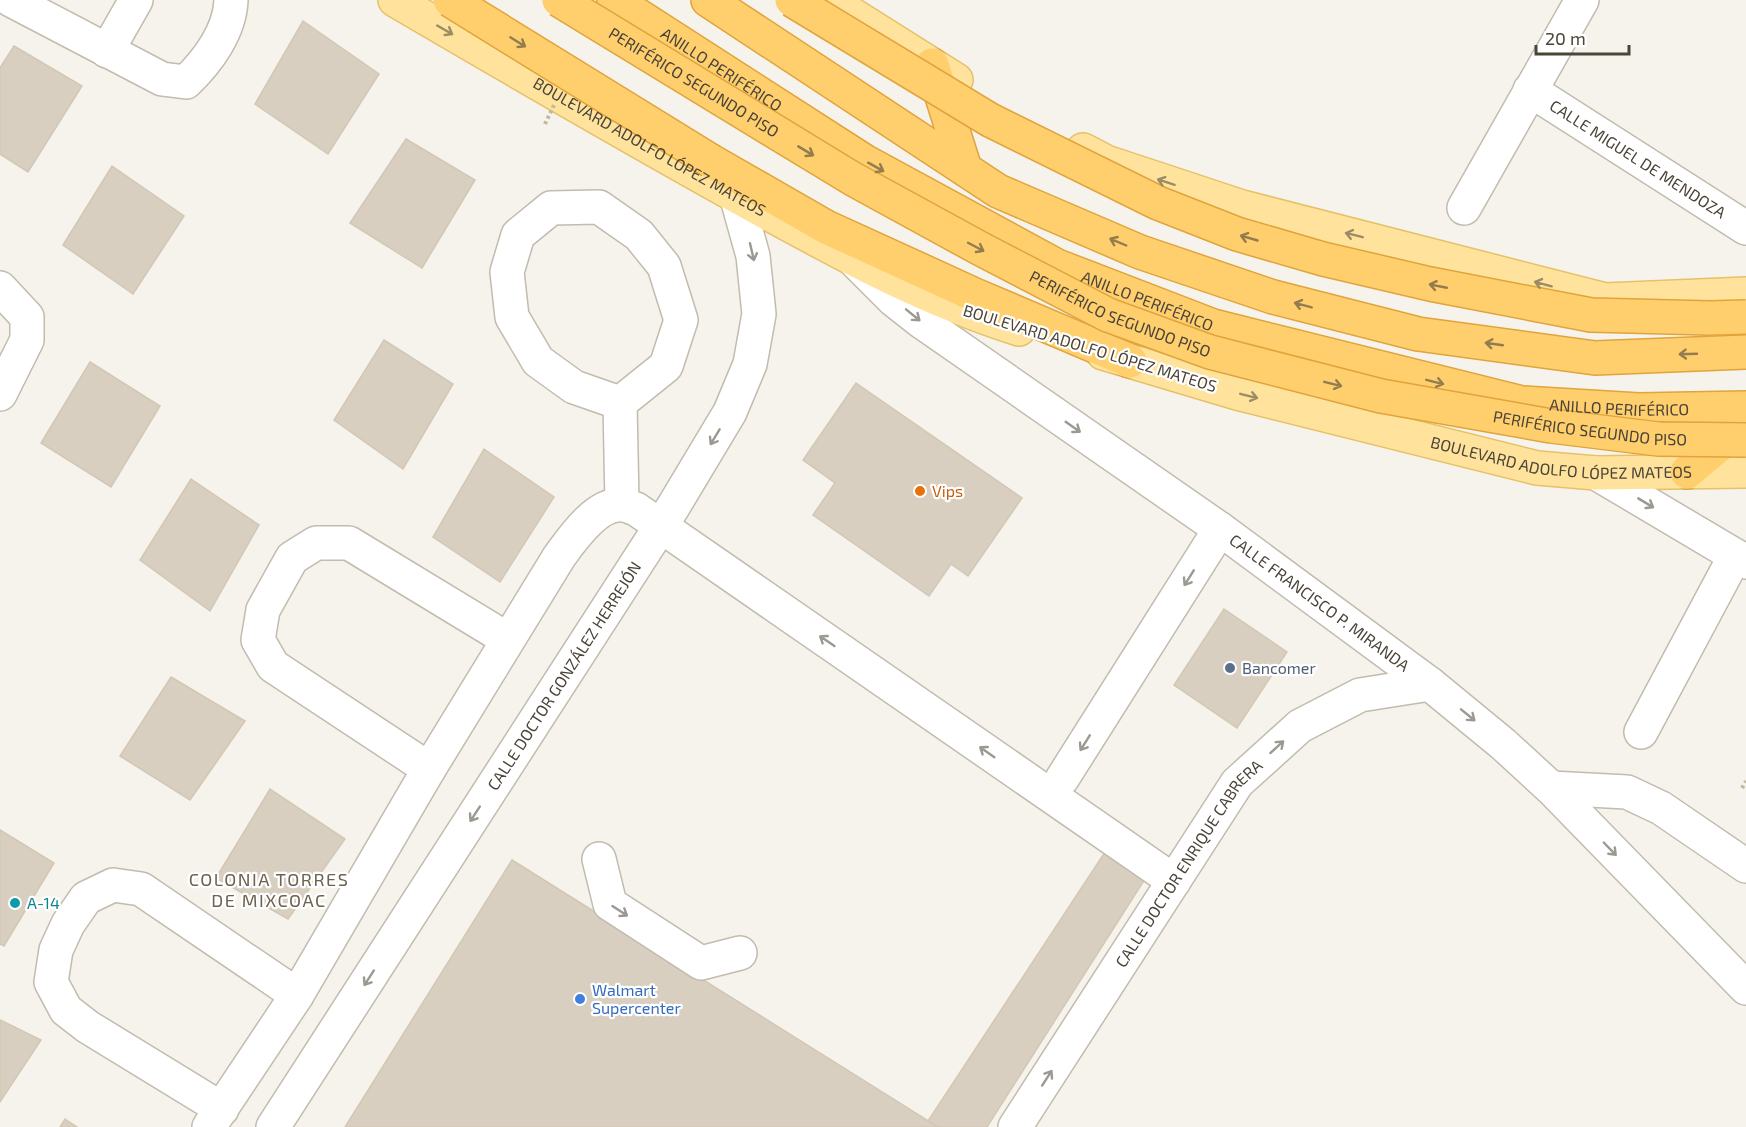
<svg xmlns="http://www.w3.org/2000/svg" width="1746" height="1127" viewBox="0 0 1746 1127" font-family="'Exo 2',sans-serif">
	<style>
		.building { fill: #d8cfc1; stroke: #d3c7b4; stroke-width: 1.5 }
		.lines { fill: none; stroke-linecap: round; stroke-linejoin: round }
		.minor-casing { stroke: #c2bbae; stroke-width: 36 }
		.major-casing { stroke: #e6c16a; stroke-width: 36 }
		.highway-casing { stroke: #e0a43c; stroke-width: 36 }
		.path { stroke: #c4b79f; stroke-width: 4; stroke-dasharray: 3 3; stroke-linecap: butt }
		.minor { stroke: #fff; stroke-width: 33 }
		.major { stroke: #ffe39c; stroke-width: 33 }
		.highway { stroke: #ffcf6e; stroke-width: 33 }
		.highway-bridge-casing { stroke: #e0a43c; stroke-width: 36; stroke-linecap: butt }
		.path-bridge { stroke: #c4b79f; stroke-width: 4; stroke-dasharray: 3 3; stroke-linecap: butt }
		.highway-bridge { stroke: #ffcf6e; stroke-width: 33 }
		.oneway { stroke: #9c8c66 }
		.oneway2 { stroke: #937c4e }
		.oneway3 { stroke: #9c9892 }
		.food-dot { fill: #e8710a; stroke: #fff; stroke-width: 2 }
		.service-dot { fill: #5c6f8a; stroke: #fff; stroke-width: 2 }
		.culture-dot { fill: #0f9aa8; stroke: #fff; stroke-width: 2 }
		.shop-dot { fill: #3f7fe0; stroke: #fff; stroke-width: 2 }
		.labels { text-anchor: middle; stroke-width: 4.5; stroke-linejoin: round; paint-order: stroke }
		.street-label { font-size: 16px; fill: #4b4439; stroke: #fff }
		.food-label { font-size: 16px; fill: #c56008; stroke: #fff; text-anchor: start }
		.service-label { font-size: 16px; fill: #4e5e75; stroke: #fff; text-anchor: start }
		.culture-label { font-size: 16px; fill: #0d838f; stroke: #fff; text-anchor: start }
		.shop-label { font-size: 16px; fill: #366cbe; stroke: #fff; text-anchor: start }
		.neighbourhood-label { font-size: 18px; letter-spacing: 1.5px; fill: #6e6250; stroke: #fff }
	</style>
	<rect width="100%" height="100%" fill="#f6f3ec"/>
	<g class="building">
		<polygon points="303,21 379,74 328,154 255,104"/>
		<polygon points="14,46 82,86 28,172 0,154 0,68"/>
		<polygon points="406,139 475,180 422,268 350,223"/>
		<polygon points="112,166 184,216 133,294 63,245"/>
		<polygon points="384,340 453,384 403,469 334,420"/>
		<polygon points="90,362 160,406 111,487 41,443"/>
		<polygon points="856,383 1022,498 968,576 951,564 929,596 813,515 835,483 803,460"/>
		<polygon points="484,449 554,497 500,582 433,537"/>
		<polygon points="191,479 259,525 210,611 140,560"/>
		<polygon points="1224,609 1287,652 1237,728 1174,685"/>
		<polygon points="171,677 245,721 190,800 120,756"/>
		<polygon points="270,789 345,839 288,919 216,878"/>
		<polygon points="0,830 54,863 4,946 0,944"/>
		<polygon points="1105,852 1145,879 987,1127 938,1127 928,1121"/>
		<polygon points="512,860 938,1127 345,1127"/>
		<polygon points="0,1020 41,1040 0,1102"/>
		<polygon points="65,1119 77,1127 60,1127"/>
	</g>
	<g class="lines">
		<g class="minor-casing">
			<g id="minor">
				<path d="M11 0 162 79 186 82C208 61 230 31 231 0"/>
				<polyline points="107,51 136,0"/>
				<path id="s1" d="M1530 90 1746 228"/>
				<polygon points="599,207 639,235 664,266 681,320 666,366 620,403 574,387 538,361 512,317 507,272 518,235 551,208"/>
				<polyline points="1464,208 1582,0"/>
				<path id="s2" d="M856 262 894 300 922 322 1220 529 1430 684 1503 744 1551 788 1746 988"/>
				<polyline points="0,288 27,317 27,340 0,394"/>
				<polyline points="620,403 622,504"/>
				<polyline points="1596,473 1746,562"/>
				<polyline points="1641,732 1735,556"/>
				<polyline points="429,769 273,666 258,640 263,610 292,558 316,543 349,543 507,639"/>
				<polyline points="1062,779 1220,529"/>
				<polyline points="1551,788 1627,792 1661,808 1746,866"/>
				<polyline points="599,859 610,904 701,963 740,953"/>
				<polyline points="222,1109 88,1027 66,1010 51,982 56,950 68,924 86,898 113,885 141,889 297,995"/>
				<path d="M209 1127 297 995 429 769 559 557C572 539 597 502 623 505 627 505 632 508 636 509L1174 881"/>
				<path id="s3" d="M273 1127 673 507 730 412 750 364 759 314 753 256 736 195"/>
				<path id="s4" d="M1015 1127 1237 783 1300 726 1360 695 1430 684"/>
			</g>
		</g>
		<g class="major-casing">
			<g id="major">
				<path id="s5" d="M395 0C506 65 618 130 731 193 824 244 917 297 1019 329"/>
				<polyline points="829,0 956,80"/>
				<polyline points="1083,150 1106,162 1242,207 1605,300 1746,294"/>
				<path id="s6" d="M1103 353 1237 393 1537 468 1596 473 1746 471"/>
			</g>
		</g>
		<g class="highway-casing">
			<g id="highway">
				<path id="s7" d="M614 0 864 161 1057 266 1213 326 1522 403 1639 410 1746 408"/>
				<polyline points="708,0 998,191 1140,252 1273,297 1418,334 1595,358 1746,352"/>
				<polyline points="932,65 965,169"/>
				<polyline points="711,161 826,227 977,296 1130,361"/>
				<polyline points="1687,472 1741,427"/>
			</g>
		</g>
		<polyline class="path" points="1742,788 1746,781"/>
		<use href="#minor" class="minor"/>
		<use href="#major" class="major"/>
		<use href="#highway" class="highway"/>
		<g class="highway-bridge-casing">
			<g id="highway-bridge">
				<polyline points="450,0 711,161"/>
				<path id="s8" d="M559 0 853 179 981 249 1108 315 1210 352 1381 396 1551 426 1658 439 1746 440"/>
				<polyline points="792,0 990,120 1158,203 1237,234 1323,259 1430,284 1591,315 1710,318 1746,317"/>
			</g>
		</g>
		<polyline class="path-bridge" points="545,124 555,103"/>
		<use href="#highway-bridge" class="highway-bridge"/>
	</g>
	<defs><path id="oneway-shaft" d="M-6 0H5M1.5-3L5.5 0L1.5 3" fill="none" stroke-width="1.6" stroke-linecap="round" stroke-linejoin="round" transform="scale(1.5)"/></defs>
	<g class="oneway">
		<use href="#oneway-shaft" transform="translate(445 30) rotate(30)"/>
		<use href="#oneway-shaft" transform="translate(1166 182) rotate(-162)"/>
		<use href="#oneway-shaft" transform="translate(1354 235) rotate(-166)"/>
		<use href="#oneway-shaft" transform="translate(1543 284) rotate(-165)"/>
		<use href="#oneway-shaft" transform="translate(1249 396) rotate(14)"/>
	</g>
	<g class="oneway2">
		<use href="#oneway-shaft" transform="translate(518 42) rotate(32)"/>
		<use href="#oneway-shaft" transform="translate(806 151) rotate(31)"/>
		<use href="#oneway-shaft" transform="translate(876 167) rotate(29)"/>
		<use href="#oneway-shaft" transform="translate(1249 238) rotate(-164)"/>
		<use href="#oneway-shaft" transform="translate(1118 242) rotate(-157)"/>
		<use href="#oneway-shaft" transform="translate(976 247) rotate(28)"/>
		<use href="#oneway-shaft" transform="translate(1438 286) rotate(-169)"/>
		<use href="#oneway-shaft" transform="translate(1303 305) rotate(-165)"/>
		<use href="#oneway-shaft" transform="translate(1494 344) rotate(-172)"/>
		<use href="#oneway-shaft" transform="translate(1688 354) rotate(178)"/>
		<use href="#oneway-shaft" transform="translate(1435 382) rotate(14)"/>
		<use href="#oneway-shaft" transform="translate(1333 384) rotate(14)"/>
	</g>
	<g class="oneway3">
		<use href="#oneway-shaft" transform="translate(752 252) rotate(77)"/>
		<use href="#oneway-shaft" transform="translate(913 315) rotate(39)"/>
		<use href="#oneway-shaft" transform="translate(1073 427) rotate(35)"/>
		<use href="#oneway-shaft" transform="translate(715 437) rotate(121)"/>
		<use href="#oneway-shaft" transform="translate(1646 503) rotate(31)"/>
		<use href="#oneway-shaft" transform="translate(1189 578) rotate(122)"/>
		<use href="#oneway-shaft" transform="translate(827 641) rotate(-146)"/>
		<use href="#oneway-shaft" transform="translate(1468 715) rotate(39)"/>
		<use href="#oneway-shaft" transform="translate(1085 743) rotate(122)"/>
		<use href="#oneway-shaft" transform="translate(1277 747) rotate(-42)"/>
		<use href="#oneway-shaft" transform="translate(987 752) rotate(-145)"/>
		<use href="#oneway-shaft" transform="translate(475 814) rotate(123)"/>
		<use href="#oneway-shaft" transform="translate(1610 849) rotate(46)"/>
		<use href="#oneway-shaft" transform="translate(620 911) rotate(33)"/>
		<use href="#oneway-shaft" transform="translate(369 978) rotate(123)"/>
		<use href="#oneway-shaft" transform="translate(1047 1078) rotate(-57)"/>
	</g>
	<circle class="food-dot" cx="920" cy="491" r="6"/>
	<circle class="service-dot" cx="1230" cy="668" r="6"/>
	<circle class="culture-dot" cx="15" cy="903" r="6"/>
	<circle class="shop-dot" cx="580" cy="999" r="6"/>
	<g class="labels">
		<g class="street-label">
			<text dy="6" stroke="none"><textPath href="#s7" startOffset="128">ANILLO PERIFÉRICO</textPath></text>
			<text dy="6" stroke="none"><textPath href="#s8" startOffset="158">PERIFÉRICO SEGUNDO PISO</textPath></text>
			<text dy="6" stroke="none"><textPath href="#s5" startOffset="294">BOULEVARD ADOLFO LÓPEZ MATEOS</textPath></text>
			<text dy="6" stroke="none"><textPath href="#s1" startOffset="128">CALLE MIGUEL DE MENDOZA</textPath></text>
			<text dy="6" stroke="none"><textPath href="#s7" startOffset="614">ANILLO PERIFÉRICO</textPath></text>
			<text dy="6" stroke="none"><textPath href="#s8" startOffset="644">PERIFÉRICO SEGUNDO PISO</textPath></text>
			<text transform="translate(1090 348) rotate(17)" y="6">BOULEVARD ADOLFO LÓPEZ MATEOS</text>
			<text dy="6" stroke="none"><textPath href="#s7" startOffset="1100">ANILLO PERIFÉRICO</textPath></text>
			<text dy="6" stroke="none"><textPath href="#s8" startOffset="1130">PERIFÉRICO SEGUNDO PISO</textPath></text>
			<text dy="6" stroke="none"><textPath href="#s6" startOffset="472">BOULEVARD ADOLFO LÓPEZ MATEOS</textPath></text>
			<text dy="6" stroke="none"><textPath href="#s2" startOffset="576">CALLE FRANCISCO P. MIRANDA</textPath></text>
			<text dy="6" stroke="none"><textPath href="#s3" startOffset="537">CALLE DOCTOR GONZÁLEZ HERREJÓN</textPath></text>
			<text dy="6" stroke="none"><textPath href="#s4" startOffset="316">CALLE DOCTOR ENRIQUE CABRERA</textPath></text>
		</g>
		<g class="food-label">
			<text x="932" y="497">Vips</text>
		</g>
		<g class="service-label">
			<text x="1242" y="674">Bancomer</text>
		</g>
		<g class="culture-label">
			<text x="27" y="909">A-14</text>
		</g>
		<g class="shop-label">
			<text x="592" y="996">Walmart<tspan x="592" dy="18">Supercenter</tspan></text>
		</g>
		<g class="neighbourhood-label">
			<text x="269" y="886">COLONIA TORRES<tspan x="269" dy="21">DE MIXCOAC</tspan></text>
		</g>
	</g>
	<path d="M1536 45v9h93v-9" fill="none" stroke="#4b4439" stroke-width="3"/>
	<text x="1545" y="45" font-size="18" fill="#4b4439" stroke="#ffffff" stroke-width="4.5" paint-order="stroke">20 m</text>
</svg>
